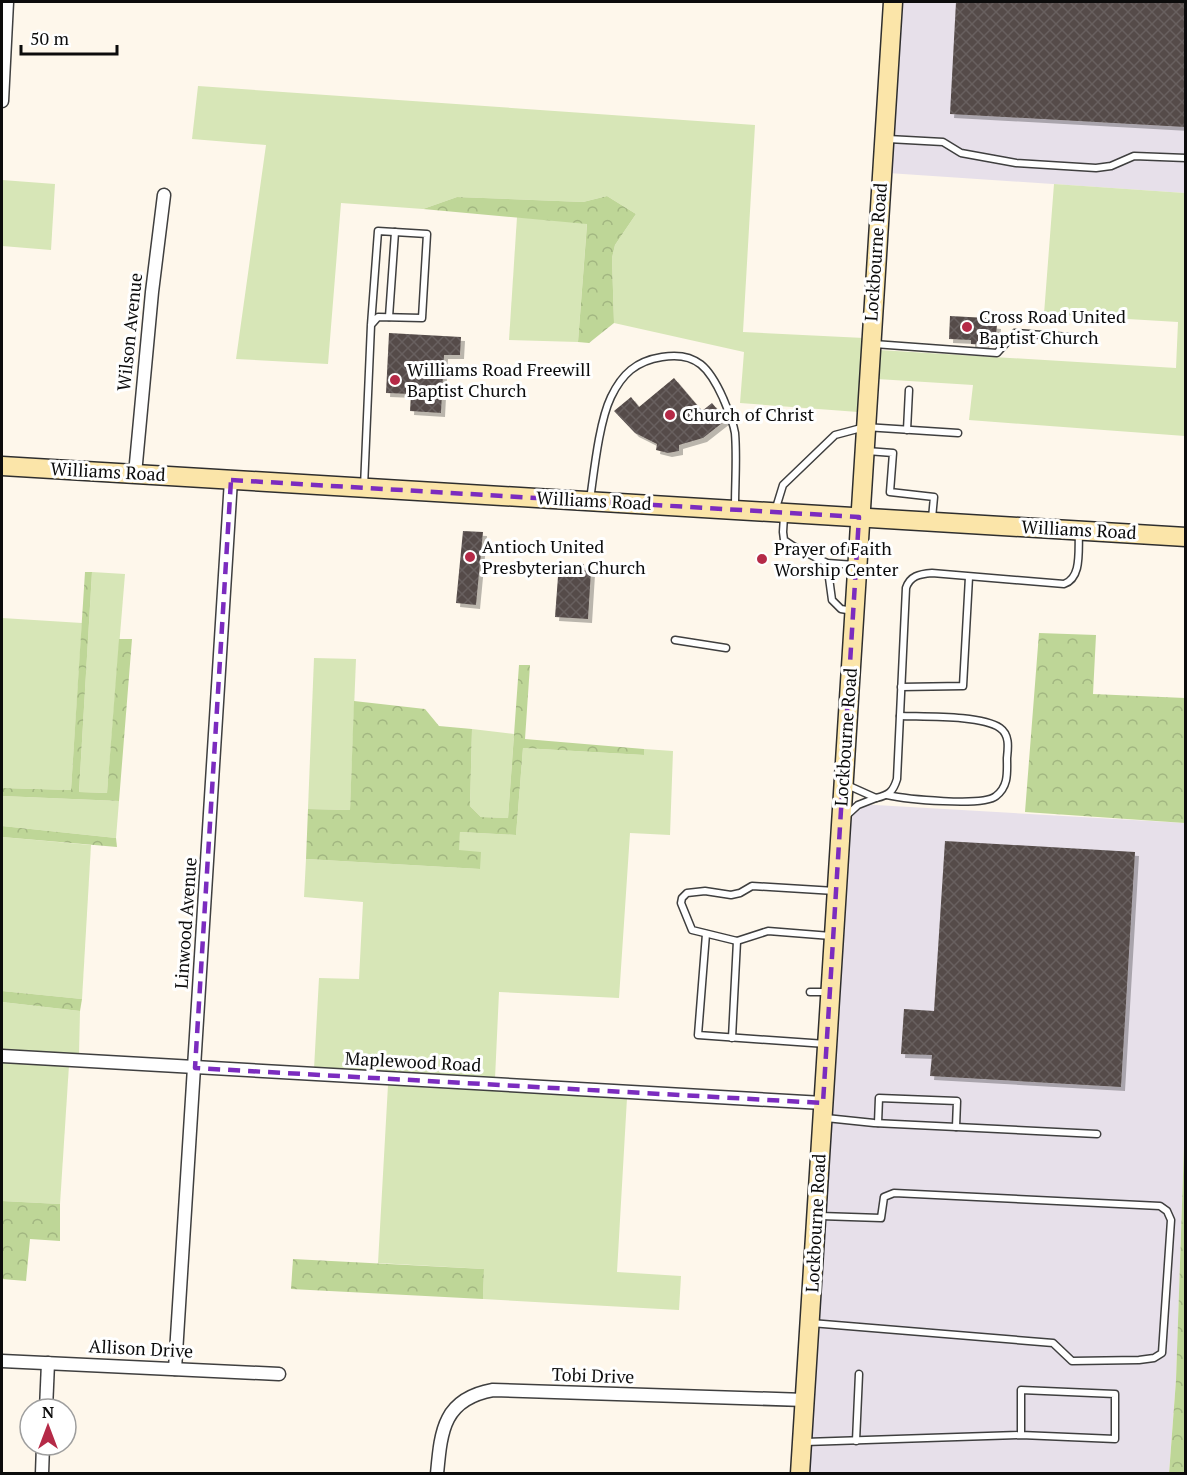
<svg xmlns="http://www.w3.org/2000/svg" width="1187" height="1475" viewBox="0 0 1187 1475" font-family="'PT Serif',serif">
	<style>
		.industrial { fill: #e7e0ea }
		.grass { fill: #d7e6b7 }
		.forest { fill: url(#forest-crowns) }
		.building { fill: url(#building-cross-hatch); filter: url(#shadow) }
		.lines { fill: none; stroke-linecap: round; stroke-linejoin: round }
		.lane-casing { stroke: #3f3f3f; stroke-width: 9 }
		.street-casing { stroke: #3f3f3f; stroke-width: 15 }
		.secondary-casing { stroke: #2e2e2e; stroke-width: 21 }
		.lane { stroke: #fff; stroke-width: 6 }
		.street { stroke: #fff; stroke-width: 12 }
		.secondary { stroke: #fbe5a9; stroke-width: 18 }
		.marked { fill: none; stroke: #7b2cbf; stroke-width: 4.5; stroke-dasharray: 12 8; stroke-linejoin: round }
		.poi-dot { fill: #b52a47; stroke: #fff; stroke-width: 2 }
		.labels { text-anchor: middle; stroke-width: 6; stroke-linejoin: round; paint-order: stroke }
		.street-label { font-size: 18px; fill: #0c0c0c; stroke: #fff }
		.poi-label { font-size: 18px; fill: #0c0c0c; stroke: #fff; text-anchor: start }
	</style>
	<defs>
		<pattern id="forest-crowns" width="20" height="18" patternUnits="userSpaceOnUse" patternTransform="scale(1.5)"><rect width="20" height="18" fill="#bed697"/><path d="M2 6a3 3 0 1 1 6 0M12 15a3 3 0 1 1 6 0" fill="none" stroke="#a2b681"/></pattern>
		<pattern id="building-cross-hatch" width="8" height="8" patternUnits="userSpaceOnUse" patternTransform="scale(1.5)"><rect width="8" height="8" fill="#544b48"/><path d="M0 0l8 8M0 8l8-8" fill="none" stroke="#68605e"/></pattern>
		<filter id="shadow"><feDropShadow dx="4" dy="4" stdDeviation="0" flood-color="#0004"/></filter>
	</defs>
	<rect width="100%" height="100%" fill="#fef7eb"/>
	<g class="industrial">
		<polygon points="901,2 1185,2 1185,193 888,173"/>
		<polygon points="841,803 1185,823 1185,1117 1176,1380 1169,1473 798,1474"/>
	</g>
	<g class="grass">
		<polygon points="198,86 755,125 743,332 864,338 858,412 740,403 744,352 614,323 612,258 615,245 636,214 607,196 583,202 457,197 423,209 341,203 328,364 236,359 266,145 192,139"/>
		<polygon points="2,180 55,184 51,250 2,246"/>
		<polygon points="1054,184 1185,193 1185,436 969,420 973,385 877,379 879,350 1176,368 1178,322 1044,314"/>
		<polygon points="517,217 587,223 578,342 509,340"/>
		<polygon points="92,572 125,574 107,793 79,792"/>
		<polygon points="2,618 82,623 71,790 2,788"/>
		<polygon points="314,658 356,659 350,810 308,809"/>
		<polygon points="472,729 514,734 508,818 481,817 470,806"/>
		<polygon points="523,748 644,755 644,749 673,751 670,835 630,833 619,998 499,992 495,1079 314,1069 319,978 359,979 363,902 304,897 306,859 480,869 458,850 460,832 516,835"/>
		<polygon points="2,796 119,801 116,838 2,826"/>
		<polygon points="2,837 91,845 82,999 2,991"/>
		<polygon points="2,1002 80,1011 79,1054 2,1050"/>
		<polygon points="2,1062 69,1065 60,1204 2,1201"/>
		<polygon points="388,1085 627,1098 617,1272 681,1276 679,1310 483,1299 484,1269 378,1263"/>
	</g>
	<g class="forest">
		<polygon points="607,196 636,214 615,245 612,258 614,323 589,343 578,342 587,224 423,209 457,197 583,202"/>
		<polygon points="85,572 92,572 79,792 107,793 119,639 132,639 119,801 2,796 2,788 71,790"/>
		<polygon points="1039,633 1096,635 1093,694 1185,698 1185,823 1025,812"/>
		<polygon points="519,665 530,665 525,739 644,749 644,755 523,748 516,835 460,832 459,850 481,852 480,869 306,859 308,809 350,810 354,701 425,709 439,726 472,729 470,806 481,817 508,818"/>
		<polygon points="2,826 116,838 117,847 2,837"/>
		<polygon points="2,991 82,999 80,1011 2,1002"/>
		<polygon points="1185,1117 1186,1473 1169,1474 1176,1380"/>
		<polygon points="2,1201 60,1204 60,1241 30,1239 26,1281 2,1279"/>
		<polygon points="293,1259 484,1269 483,1299 291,1289"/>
	</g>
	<g class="building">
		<polygon points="956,2 1185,2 1185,127 950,114"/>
		<polygon points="950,316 987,318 987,324 997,325 996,335 986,335 985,345 971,344 971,340 949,339"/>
		<polygon points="389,333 461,337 460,355 444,355 441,413 410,411 411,394 386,393"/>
		<polygon points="674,378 702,411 712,403 726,420 703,438 679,445 679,451 668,453 656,450 657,444 635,433 614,411 631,397 639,407"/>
		<polygon points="463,531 483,532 476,605 456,603"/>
		<polygon points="559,563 584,564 583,570 591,571 588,619 555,617"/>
		<polygon points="945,841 1135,852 1121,1087 930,1076 932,1055 901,1054 904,1009 934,1011"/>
	</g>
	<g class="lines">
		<g class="lane-casing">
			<g id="lane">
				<polyline points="888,139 943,142 961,153 1016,163 1096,168 1111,166 1134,156 1186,158"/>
				<polyline points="389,317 395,232"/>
				<polyline points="874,344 997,353 1015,333 1095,339"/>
				<polyline points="907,430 909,390"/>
				<polyline points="867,451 893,453 890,492 934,497 932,518"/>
				<polyline points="364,487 371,325 378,231 427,234 422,318 378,317 371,325"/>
				<path d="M590 500C594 472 599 422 611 397 622 374 636 361 662 357 697 351 710 369 723 398 728 410 733 421 735 433 737 457 735 482 735 507"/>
				<polyline points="775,511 783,485 835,435 865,427 958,433"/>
				<polyline points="784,516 783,532 784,540 793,546 827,563 855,565"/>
				<polyline points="827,563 832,600 841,609 853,611"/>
				<polyline points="675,640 726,648"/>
				<polyline points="901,687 963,686 969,577"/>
				<path d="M887 795C905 799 983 807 996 796 1009 786 1007 772 1007 758 1008 748 1010 735 1000 728 981 715 924 717 900 716"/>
				<path d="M876 798C889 795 893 792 897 779L906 588C910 576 919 574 932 573L1064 584C1082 578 1078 551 1079 534"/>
				<polyline points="846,816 858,805 876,798 847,785"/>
				<polyline points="706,934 698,1035 826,1044"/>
				<polyline points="831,936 768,931 737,941 692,930 681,903 682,898 687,893 705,891 731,895 740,893 752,886 835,891"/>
				<polyline points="810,992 827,992"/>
				<polyline points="732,1038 737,941"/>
				<polyline points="826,1118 874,1123 1097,1134"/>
				<polyline points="878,1123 879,1098 957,1101 956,1127"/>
				<polyline points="811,1323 1053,1343 1072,1361 1139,1360 1154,1358 1162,1353 1171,1220 1167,1211 1160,1206 894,1193 884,1197 881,1218 820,1216"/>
				<polyline points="856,1441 859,1374"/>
				<polyline points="805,1442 1021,1435 1115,1439 1115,1394 1021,1390 1021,1435"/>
			</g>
		</g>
		<g class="street-casing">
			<g id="street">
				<polyline points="2,101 7,2"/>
				<polyline points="135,474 152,292 164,195"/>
				<polyline points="2,1056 823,1103"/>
				<polyline points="2,1361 279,1374"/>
				<polyline points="175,1369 231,480"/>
				<polyline points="46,1409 48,1363"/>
				<polyline points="42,1474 43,1445"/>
				<path d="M437 1474C441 1431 443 1399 493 1390L805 1400"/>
			</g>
		</g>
		<g class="secondary-casing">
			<g id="secondary">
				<polyline points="2,466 1186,537"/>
				<polyline points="800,1474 893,2"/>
			</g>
		</g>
		<use href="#lane" class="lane"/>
		<use href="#street" class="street"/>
		<use href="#secondary" class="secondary"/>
	</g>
	<path class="marked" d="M231 480 859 517 823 1103 195 1068Z"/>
	<g class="poi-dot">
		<circle cx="967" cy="327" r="6"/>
		<circle cx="395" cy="380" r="6"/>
		<circle cx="670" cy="415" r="6"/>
		<circle cx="470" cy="557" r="6"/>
		<circle cx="762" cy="559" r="6"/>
	</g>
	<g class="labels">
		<g class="street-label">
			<text transform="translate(876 252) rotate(-86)" y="6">Lockbourne Road</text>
			<text transform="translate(130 332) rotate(-84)" y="6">Wilson Avenue</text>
			<text transform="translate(108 472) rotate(3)" y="6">Williams Road</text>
			<text transform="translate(594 501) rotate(3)" y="6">Williams Road</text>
			<text transform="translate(1079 530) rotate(3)" y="6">Williams Road</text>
			<text transform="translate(846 737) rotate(-86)" y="6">Lockbourne Road</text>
			<text transform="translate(186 923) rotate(-86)" y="6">Linwood Avenue</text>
			<text transform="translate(413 1062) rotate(3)" y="6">Maplewood Road</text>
			<text transform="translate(816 1223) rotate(-87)" y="6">Lockbourne Road</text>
			<text transform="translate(141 1349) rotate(3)" y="6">Allison Drive</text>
			<text transform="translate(593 1376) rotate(2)" y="6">Tobi Drive</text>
		</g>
		<g class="poi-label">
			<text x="979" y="323">Cross Road United<tspan x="979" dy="21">Baptist Church</tspan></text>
			<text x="407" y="376">Williams Road Freewill<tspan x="407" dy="21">Baptist Church</tspan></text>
			<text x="682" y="421">Church of Christ</text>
			<text x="482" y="553">Antioch United<tspan x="482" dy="21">Presbyterian Church</tspan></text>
			<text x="774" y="555">Prayer of Faith<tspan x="774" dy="21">Worship Center</tspan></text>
		</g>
	</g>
	<rect width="1187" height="1475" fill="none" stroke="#0c0c0c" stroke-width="6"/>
	<g transform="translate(48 1427)"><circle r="28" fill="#ffffff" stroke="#9e9e9e" stroke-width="1.5"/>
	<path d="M0-4.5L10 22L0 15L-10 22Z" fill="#b52a47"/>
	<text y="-9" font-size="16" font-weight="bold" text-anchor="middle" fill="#0c0c0c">N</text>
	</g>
	<path d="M21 45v9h96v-9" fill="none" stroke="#0c0c0c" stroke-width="3"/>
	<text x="30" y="45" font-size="18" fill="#0c0c0c" stroke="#ffffff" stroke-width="4.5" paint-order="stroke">50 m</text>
</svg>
